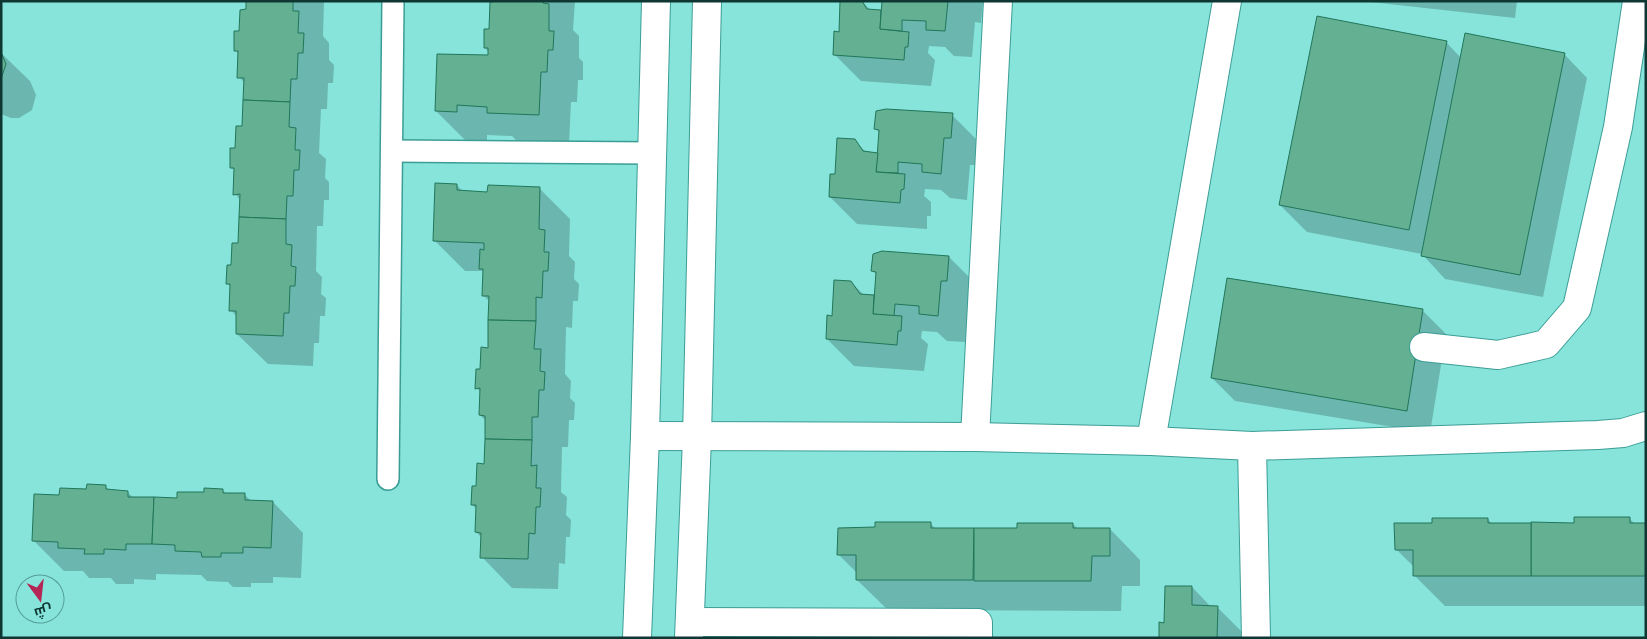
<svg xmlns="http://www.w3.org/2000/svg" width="1647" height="639" viewBox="0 0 1647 639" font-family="'Open Sans',Cairo,sans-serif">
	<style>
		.shadow { fill: #0003 }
		.building { fill: #64b093; stroke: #21765a }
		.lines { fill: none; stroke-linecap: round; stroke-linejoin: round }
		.lane-casing { stroke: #3c9d95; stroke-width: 24 }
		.street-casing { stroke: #3c9d95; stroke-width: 30 }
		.secondary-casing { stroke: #3c9d95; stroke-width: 30 }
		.lane { stroke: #fff; stroke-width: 21 }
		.street { stroke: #fff; stroke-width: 28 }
		.secondary { stroke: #fff; stroke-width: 28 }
	</style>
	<rect width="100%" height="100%" fill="#86e4da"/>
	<g class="shadow">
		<polygon points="248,1 324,1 323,36 329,43 329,60 334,65 333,83 328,83 327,109 321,109 319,153 326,159 325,178 329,182 329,200 324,200 323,226 317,226 316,271 322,277 321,294 326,298 325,316 320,316 319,343 314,343 313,366 268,364 237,334 237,317 231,310 232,288 227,283 239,245 241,201 235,194 235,171 231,167 244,128 245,83 239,77 239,54 235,50 247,11"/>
		<polygon points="498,1 575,1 573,30 579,36 579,58 583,62 583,80 578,80 577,102 571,102 569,145 519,143 512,136 487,135 487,142 466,141 436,111 489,57 489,52 485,48"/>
		<polygon points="862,1 871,11 882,12 883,1 983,1 981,23 975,22 972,57 954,56 945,47 929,46 928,53 935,60 931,86 861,81 834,54 840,33"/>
		<polygon points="1362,1 1517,1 1515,18"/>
		<polygon points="1446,42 1461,58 1564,54 1587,78 1543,297 1445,279 1422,254 1307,232 1280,205"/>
		<polygon points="1,53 30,81 36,95 32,110 19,118 11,118 1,114"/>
		<polygon points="952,115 979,142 977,165 970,165 967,200 950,198 941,190 925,189 924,196 931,202 931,216 927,216 927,229 857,224 830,197 836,176 854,140 867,153 879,154 880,133 876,129"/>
		<polygon points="457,185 463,192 488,193 539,188 570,219 569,256 575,262 574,279 579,284 578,301 573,301 572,328 566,327 565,374 571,381 570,398 575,403 574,420 569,420 568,447 562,447 561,492 567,497 566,515 571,520 570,537 566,537 565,564 559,563 558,589 512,588 482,557 482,538 476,532 477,509 472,505 485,465 486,421 480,415 481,393 477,388 489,349 490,302 484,296 483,271 465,271 434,240"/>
		<polygon points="882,252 949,257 976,284 974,307 968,307 965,342 947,341 937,332 922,331 921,338 928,344 924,371 854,366 827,339 833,318 851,282 864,295 875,296 877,275 873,271"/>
		<polygon points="1228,279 1423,311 1446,334 1430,433 1235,401 1212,378"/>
		<polygon points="105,486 110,491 127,492 134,498 178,500 222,490 227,494 245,495 251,501 273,502 303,533 301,578 273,577 273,583 251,583 251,587 233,587 228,582 207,581 201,575 156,574 156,580 134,579 134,584 116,584 111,578 89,578 83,571 64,571 34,541 60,496"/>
		<polygon points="1488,519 1492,524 1575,524 1630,519 1635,524 1646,524 1646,606 1445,606 1414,575 1415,568 1396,549 1433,524"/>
		<polygon points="931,524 936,529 1018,529 1073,524 1078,529 1110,529 1140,560 1140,586 1122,586 1121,611 888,610 857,580 857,573 839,555 876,529"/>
		<polygon points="1192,587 1211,607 1217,607 1248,638 1160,638 1166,624"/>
	</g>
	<g class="building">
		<polygon points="246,1 293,1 293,11 299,11 298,33 304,33 303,53 298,53 297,79 291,79 290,102 243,100 244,78 237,78 238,51 234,51 234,31 239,31 240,10 246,9"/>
		<polygon points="496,1 543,1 543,3 549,4 549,31 554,31 553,50 548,50 547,72 541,72 539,115 487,113 487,107 457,105 457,112 435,111 437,54 488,55 488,48 484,48 484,29 489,29 490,2"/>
		<polygon points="840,1 862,1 867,9 881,10 880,29 909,32 908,47 905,47 904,60 833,55 834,31 839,32"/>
		<polygon points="882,1 948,1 945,31 926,30 926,21 902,20 902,31 880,29"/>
		<polygon points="1317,16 1447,41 1409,230 1279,205"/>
		<polygon points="1465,33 1565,53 1520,275 1421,256"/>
		<polygon points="1,52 6,64 1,79"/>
		<polygon points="243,100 290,102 289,127 296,128 295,150 300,150 299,170 294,170 293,196 287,196 286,219 239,217 240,194 233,195 234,168 230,168 230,148 235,148 236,126 242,126"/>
		<polygon points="886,109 953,113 951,138 944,138 941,174 922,172 922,164 898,162 898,173 876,172 879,130 874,129 876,111"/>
		<polygon points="837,138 855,139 863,151 878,153 876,172 905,174 904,189 901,190 900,203 829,197 830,174 835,174"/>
		<polygon points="435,183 457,184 457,190 487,192 488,185 540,187 539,229 545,230 544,252 549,252 548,271 543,271 542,298 536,297 536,321 488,320 489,296 482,296 483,269 479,269 480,249 484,250 484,243 433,241"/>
		<polygon points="239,217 286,219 286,244 292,245 291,266 296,267 295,286 290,286 289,313 284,313 283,336 236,334 236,311 229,311 230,284 226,284 227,265 231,265 232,243 238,243"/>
		<polygon points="882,251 949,256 947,281 941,281 938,316 919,314 919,306 895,304 894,316 873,314 876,272 871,271 873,254"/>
		<polygon points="1227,278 1423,309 1407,411 1211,378"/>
		<polygon points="834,280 851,281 860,294 874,295 873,314 902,316 901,331 898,331 897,345 826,339 827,315 832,316"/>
		<polygon points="488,320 536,321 534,349 541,349 540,371 545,372 544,390 539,390 538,417 532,417 532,440 485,439 485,416 479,415 480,388 475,389 476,369 480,369 481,347 488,348"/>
		<polygon points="485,439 532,440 531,466 537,465 536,488 541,488 540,507 536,507 535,534 529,533 528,559 480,558 481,533 475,532 476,505 471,505 472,486 476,486 477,463 484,464"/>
		<polygon points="87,484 106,485 106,489 128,491 128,497 154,497 152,544 126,544 126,550 104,549 104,554 84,554 85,549 58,548 58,542 32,541 34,494 59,495 60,488 86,489"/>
		<polygon points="204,488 223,489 223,493 245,493 245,500 273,501 271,548 243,547 243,553 221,553 221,557 202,557 201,552 175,551 175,545 152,544 154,497 177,498 177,492 204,492"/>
		<polygon points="1574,517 1630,517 1630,523 1646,523 1646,576 1531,576 1531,522 1574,523"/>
		<polygon points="1432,518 1488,518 1488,523 1531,523 1531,576 1413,576 1413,550 1395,550 1394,523 1432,523"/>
		<polygon points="875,522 931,522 931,528 974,528 973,580 856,580 856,555 837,555 838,528 875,527"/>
		<polygon points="1017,523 1073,523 1073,528 1110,528 1110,556 1092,556 1091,581 974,581 974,528 1017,528"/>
		<polygon points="1165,586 1192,586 1192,605 1218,606 1217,638 1159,638 1159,622 1164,623"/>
	</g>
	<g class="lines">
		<g class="lane-casing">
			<g id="lane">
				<polyline points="392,151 653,153"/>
				<polyline points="388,479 393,1"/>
			</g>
		</g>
		<g class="street-casing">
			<g id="street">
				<polyline points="1424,347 1498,355 1546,344 1577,308 1618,127 1637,1"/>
				<polyline points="645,436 975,437 1151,441 1227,1"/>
				<polyline points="975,437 998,1"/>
				<polyline points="1151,441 1252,446 1598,435 1623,433 1646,426"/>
				<polyline points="1252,446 1256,638"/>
				<polyline points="690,622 978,623 978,638"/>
			</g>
		</g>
		<g class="secondary-casing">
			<g id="secondary">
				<polyline points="637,638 645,436 656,1"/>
				<polyline points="689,638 697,438 707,1"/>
			</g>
		</g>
		<use href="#lane" class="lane"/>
		<use href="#street" class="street"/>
		<use href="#secondary" class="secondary"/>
	</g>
	<rect width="1647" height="639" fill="none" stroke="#0e3734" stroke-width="5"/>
	<g transform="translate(40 599) rotate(165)"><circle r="24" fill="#86e4da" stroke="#569f98"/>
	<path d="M0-4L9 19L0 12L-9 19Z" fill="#b52555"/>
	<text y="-8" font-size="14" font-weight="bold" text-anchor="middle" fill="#0e3734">ش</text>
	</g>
</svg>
